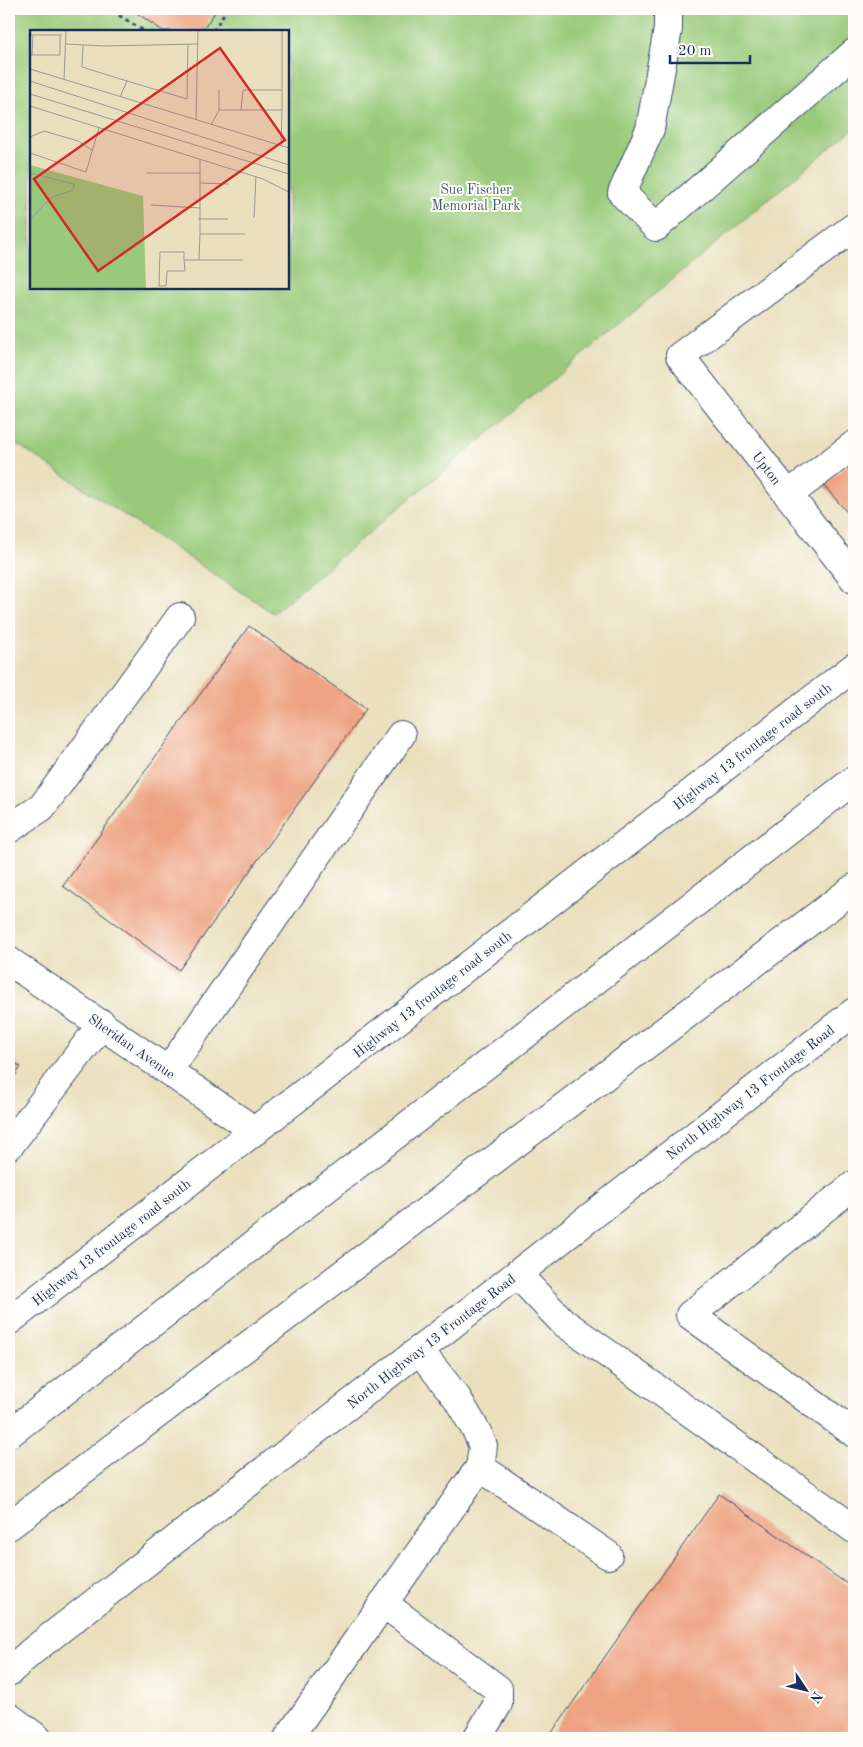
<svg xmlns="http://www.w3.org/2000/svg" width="863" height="1747" viewBox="0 0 863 1747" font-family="'Old Standard TT',serif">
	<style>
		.green { fill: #99ca7a; stroke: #5a7c6c; fill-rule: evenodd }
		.building { fill: #eea281 }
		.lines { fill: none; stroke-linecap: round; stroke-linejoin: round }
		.minor-casing { stroke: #3a4a6c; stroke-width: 30 }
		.highway-casing { stroke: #3a4a6c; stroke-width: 30 }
		.path { stroke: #3a4a6c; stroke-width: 3; stroke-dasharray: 4 4; stroke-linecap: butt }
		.minor { stroke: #fff; stroke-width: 28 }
		.highway { stroke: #fff; stroke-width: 28 }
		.labels { text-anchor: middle; stroke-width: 4; stroke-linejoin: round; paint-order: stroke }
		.park-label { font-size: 14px; fill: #415e66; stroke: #fdfcf7 }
		.street-label { font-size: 14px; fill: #1b2f5e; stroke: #fdfcf7 }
		.inset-road { fill: none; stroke: #979998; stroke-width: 1 }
		.view { fill: #d62828; fill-opacity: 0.15; stroke: #d62828; stroke-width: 2.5 }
		.inset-edge { fill: none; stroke: #1b2f5e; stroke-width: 2.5 }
	</style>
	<rect width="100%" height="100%" fill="#fdfcf7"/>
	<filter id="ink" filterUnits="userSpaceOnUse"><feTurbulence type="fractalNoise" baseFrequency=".02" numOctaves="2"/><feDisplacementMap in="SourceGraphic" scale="10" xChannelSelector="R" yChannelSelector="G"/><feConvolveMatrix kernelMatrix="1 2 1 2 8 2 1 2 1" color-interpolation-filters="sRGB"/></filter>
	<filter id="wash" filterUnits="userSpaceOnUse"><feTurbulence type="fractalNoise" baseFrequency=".0096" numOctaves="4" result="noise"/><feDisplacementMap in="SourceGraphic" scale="20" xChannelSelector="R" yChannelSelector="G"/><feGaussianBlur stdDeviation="1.12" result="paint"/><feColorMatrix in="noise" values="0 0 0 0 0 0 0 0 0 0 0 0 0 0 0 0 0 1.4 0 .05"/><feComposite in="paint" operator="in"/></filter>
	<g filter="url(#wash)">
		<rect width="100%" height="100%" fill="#eae0be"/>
		<path class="green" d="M9 9H854V128L273 613 9 439ZM31 31H288V288H31Z"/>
		<g id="blocks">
			<g class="building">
				<polygon points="131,9 213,9 216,11 202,31 163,31"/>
				<polygon points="854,459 854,520 824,486"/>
				<polygon points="249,626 366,709 179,970 63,886"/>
				<polygon points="9,1059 21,1067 9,1085"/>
				<polygon points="719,1494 854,1589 854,1738 548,1738"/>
			</g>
		</g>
	</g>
	<g filter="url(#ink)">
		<use href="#blocks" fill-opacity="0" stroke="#3a4a6c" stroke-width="1"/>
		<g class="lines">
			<g class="minor-casing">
				<g id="minor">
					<polyline points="668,9 668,29 650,129 622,193 656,227 854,53"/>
					<polyline points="854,227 680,356 854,579"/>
					<polyline points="788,495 854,445"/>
					<polyline points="9,829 42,807 180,617"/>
					<polyline points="9,961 255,1131"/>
					<polyline points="168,1071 401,735"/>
					<polyline points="9,1146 102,1024"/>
					<polyline points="854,1185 690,1315 854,1433"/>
					<polyline points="517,1274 563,1322 854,1529"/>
					<polyline points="9,1321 854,667"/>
					<polyline points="480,1467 608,1555"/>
					<polyline points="383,1603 498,1689 498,1704 477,1738"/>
					<polyline points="9,1672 31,1652 854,1012"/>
					<polyline points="9,1717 37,1738"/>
					<polyline points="288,1738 480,1467 483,1446 477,1432 457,1398 419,1350"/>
				</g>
			</g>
			<g class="highway-casing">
				<g id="highway">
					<polyline points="9,1434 854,780"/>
					<polyline points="9,1526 854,888"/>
				</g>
			</g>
			<g class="path">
				<polyline points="120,9 117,14 144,31"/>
				<polyline points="213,31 227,9"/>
			</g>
			<use href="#minor" class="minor"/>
			<use href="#highway" class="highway"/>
		</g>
	</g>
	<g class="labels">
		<g class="park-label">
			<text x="476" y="194">Sue Fischer<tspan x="476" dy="16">Memorial Park</tspan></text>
		</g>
		<g class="street-label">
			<text transform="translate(767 468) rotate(52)" y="5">Upton</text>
			<text transform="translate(752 746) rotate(-38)" y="5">Highway 13 frontage road south</text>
			<text transform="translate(432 994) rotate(-38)" y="5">Highway 13 frontage road south</text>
			<text transform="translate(132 1046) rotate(35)" y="5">Sheridan Avenue</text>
			<text transform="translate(750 1092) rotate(-38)" y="5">North Highway 13 Frontage Road</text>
			<text transform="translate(111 1242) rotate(-38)" y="5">Highway 13 frontage road south</text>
			<text transform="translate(431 1341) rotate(-38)" y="5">North Highway 13 Frontage Road</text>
		</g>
	</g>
	<g transform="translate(30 30)">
		<rect width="259" height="259" fill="#eae0be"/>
		<path d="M0 135 113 166 116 259H0Z" fill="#99ca7a"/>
		<path class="inset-road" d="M0 5H32M36 14 74 16 168 14M53 14 52 37 97 51 90 67M0 25H30V5M2 25 3 5M0 39 259 118M34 50 36 0M0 51 259 135M97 51 157 69 158 14M189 60V80M0 64 259 144M0 76 233 149 259 162M211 80 213 60H252M252 80V0M166 90 168 0M181 95 189 80H252L251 116M0 107 14 101 48 111 62 120M0 123 56 142 69 98M170 129V204H215M0 143 44 154 43 160 22 167 0 189M117 143H170M170 153 199 154M121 175 170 178M224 188 226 146M168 189H198M154 230 155 241H137L136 256H129L130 222H154V230H169L170 204M169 230H213"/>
		<path class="view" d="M190 18 255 110 68 241 4 149Z"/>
		<rect width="259" height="259" class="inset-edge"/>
	</g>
	<rect width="863" height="1747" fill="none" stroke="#fdfcf7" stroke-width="30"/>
	<g transform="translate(806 1690) rotate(125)" stroke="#fdfcf7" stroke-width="4" paint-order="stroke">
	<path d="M0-4L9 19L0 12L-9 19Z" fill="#1b2f5e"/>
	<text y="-8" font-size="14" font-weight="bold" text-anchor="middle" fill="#1b2f5e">N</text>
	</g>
	<path d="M670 55v8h80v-8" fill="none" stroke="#1b2f5e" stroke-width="2.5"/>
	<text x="678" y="55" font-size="15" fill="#1b2f5e" stroke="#fdfcf7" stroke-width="4" paint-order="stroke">20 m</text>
</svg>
